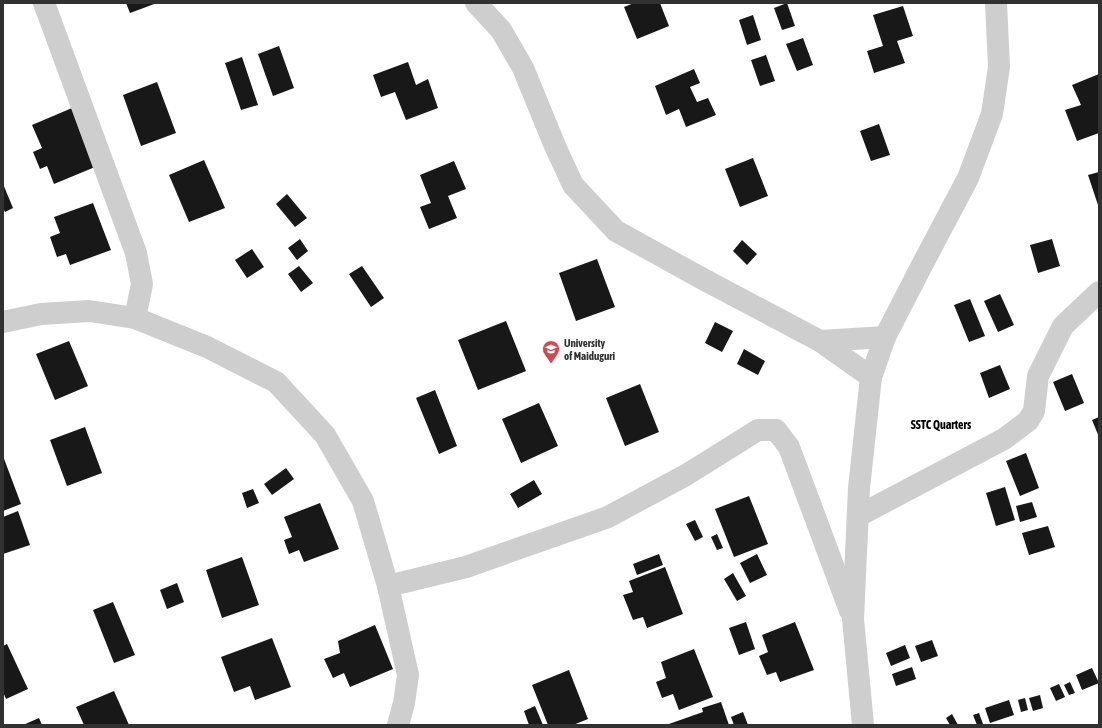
<svg xmlns="http://www.w3.org/2000/svg" width="1102" height="728" viewBox="0 0 1102 728" font-family="'Asap Condensed',sans-serif">
	<style>
		.building { fill: #181818 }
		.lines { fill: none; stroke-linecap: round; stroke-linejoin: round }
		.minor { stroke: #cecece; stroke-width: 22 }
		.labels { text-anchor: middle; stroke-width: 4; stroke-linejoin: round; paint-order: stroke }
		.poi-label { font-size: 11px; font-weight: bold; fill: #313131; stroke: #fff; text-anchor: start }
		.neighbourhood-label { font-size: 12px; font-weight: bold; fill: #000; stroke: #fff }
	</style>
	<rect width="100%" height="100%" fill="#fff"/>
	<g class="building">
		<polygon points="126,3 157,3 130,13"/>
		<polygon points="634,3 660,3 669,26 637,39 624,7"/>
		<polygon points="787,3 795,26 782,30 774,8"/>
		<polygon points="903,6 913,36 897,41 905,63 874,73 867,51 883,46 873,15"/>
		<polygon points="753,15 761,40 747,45 739,20"/>
		<polygon points="803,38 813,65 797,71 786,44"/>
		<polygon points="279,46 294,88 273,96 258,54"/>
		<polygon points="766,55 775,81 760,86 751,60"/>
		<polygon points="242,57 258,105 241,110 225,63"/>
		<polygon points="408,62 416,85 428,79 438,108 406,120 395,92 381,97 373,75"/>
		<polygon points="694,69 700,83 690,87 697,102 708,98 716,115 686,127 679,109 666,115 655,86"/>
		<polygon points="1099,74 1099,133 1077,141 1065,110 1081,105 1072,85"/>
		<polygon points="157,82 176,133 141,146 123,95"/>
		<polygon points="72,108 95,167 54,184 47,166 40,169 33,152 42,148 32,125"/>
		<polygon points="879,124 890,155 871,161 860,131"/>
		<polygon points="753,158 768,196 740,207 725,169"/>
		<polygon points="204,160 225,208 189,222 169,175"/>
		<polygon points="454,161 466,189 448,196 457,218 429,229 420,207 431,203 420,175"/>
		<polygon points="1099,172 1099,205 1098,205 1088,175"/>
		<polygon points="3,184 13,208 5,212 3,208"/>
		<polygon points="287,194 307,218 295,227 276,204"/>
		<polygon points="93,203 111,250 70,265 66,254 57,257 50,237 60,233 54,217"/>
		<polygon points="300,239 308,251 297,260 288,248"/>
		<polygon points="1052,239 1060,266 1038,273 1030,245"/>
		<polygon points="742,240 757,254 747,265 733,251"/>
		<polygon points="252,249 264,267 247,278 235,260"/>
		<polygon points="597,259 615,307 576,321 559,273"/>
		<polygon points="299,266 313,283 301,292 288,274"/>
		<polygon points="362,266 384,298 371,307 349,274"/>
		<polygon points="1000,294 1014,325 998,332 984,301"/>
		<polygon points="970,299 985,336 969,342 954,305"/>
		<polygon points="506,321 526,371 478,390 458,340"/>
		<polygon points="715,322 733,331 722,352 705,343"/>
		<polygon points="69,341 88,386 55,400 36,354"/>
		<polygon points="744,349 765,361 758,375 737,364"/>
		<polygon points="1000,365 1010,389 989,398 980,373"/>
		<polygon points="1072,374 1084,403 1065,411 1053,382"/>
		<polygon points="640,384 659,432 625,446 606,398"/>
		<polygon points="435,390 457,446 439,454 416,398"/>
		<polygon points="539,403 558,446 521,463 502,419"/>
		<polygon points="1099,417 1099,437 1092,420"/>
		<polygon points="85,427 102,473 67,486 50,440"/>
		<polygon points="1026,453 1039,488 1020,496 1006,461"/>
		<polygon points="3,456 21,504 3,511"/>
		<polygon points="286,468 294,479 272,495 264,484"/>
		<polygon points="534,480 542,494 518,508 510,494"/>
		<polygon points="1005,487 1015,520 996,526 986,493"/>
		<polygon points="253,489 259,503 247,508 242,493"/>
		<polygon points="749,496 768,544 734,557 715,509"/>
		<polygon points="1032,502 1037,517 1020,522 1016,506"/>
		<polygon points="320,503 339,549 304,562 299,550 289,554 284,540 292,537 284,517"/>
		<polygon points="18,511 30,545 3,554 3,517"/>
		<polygon points="695,520 703,537 695,541 686,524"/>
		<polygon points="1048,526 1055,547 1029,555 1022,533"/>
		<polygon points="717,534 723,548 717,550 711,537"/>
		<polygon points="659,554 663,565 637,575 633,564"/>
		<polygon points="757,554 767,575 750,583 740,563"/>
		<polygon points="242,557 259,605 222,618 206,570"/>
		<polygon points="665,567 683,614 647,628 643,617 633,620 623,595 633,592 629,581"/>
		<polygon points="733,573 746,596 737,601 724,579"/>
		<polygon points="177,583 184,602 167,609 160,590"/>
		<polygon points="113,602 135,655 114,663 93,610"/>
		<polygon points="746,622 755,649 739,655 729,628"/>
		<polygon points="795,622 814,670 780,682 776,672 767,675 759,656 768,652 762,635"/>
		<polygon points="375,625 393,669 350,687 344,673 333,678 324,659 340,653 338,641"/>
		<polygon points="272,638 291,687 255,700 250,686 234,692 221,657"/>
		<polygon points="932,640 938,656 921,662 915,646"/>
		<polygon points="7,644 28,689 6,699 3,692 3,646"/>
		<polygon points="905,645 910,658 891,666 886,653"/>
		<polygon points="694,649 713,697 679,710 673,694 662,698 656,682 666,678 661,662"/>
		<polygon points="912,667 916,679 896,686 892,674"/>
		<polygon points="1092,668 1099,683 1082,690 1076,675"/>
		<polygon points="569,670 588,719 573,725 548,725 532,685"/>
		<polygon points="1070,682 1075,693 1069,695 1064,685"/>
		<polygon points="1059,684 1065,697 1056,701 1050,688"/>
		<polygon points="114,691 129,725 84,725 76,707"/>
		<polygon points="1040,695 1043,708 1033,711 1029,698"/>
		<polygon points="1025,698 1028,710 1021,712 1018,700"/>
		<polygon points="1009,700 1014,715 990,723 985,708"/>
		<polygon points="721,702 729,725 666,725 703,712 702,708"/>
		<polygon points="535,706 543,725 529,725 524,711"/>
		<polygon points="743,712 748,725 734,725 731,717"/>
		<polygon points="979,713 983,724 977,725 973,715"/>
		<polygon points="952,714 958,725 950,725 946,718"/>
		<polygon points="39,718 42,725 23,725"/>
	</g>
	<g class="lines">
		<g class="minor">
			<polyline points="44,3 136,253 142,284 135,318"/>
			<polyline points="476,3 501,30 523,68 555,146 573,185 616,231 703,279 820,341 871,377"/>
			<polyline points="3,322 41,314 89,311 135,318 207,347 276,382 325,435 363,501 388,586 408,675 404,703 398,725"/>
			<polyline points="820,341 885,337"/>
			<polyline points="858,516 1004,439 1028,421 1034,411 1038,376 1063,326 1099,292"/>
			<polyline points="388,586 466,567 608,517 686,475 758,430 776,430 789,447 850,611"/>
			<polyline points="863,725 853,619 859,488 871,377 885,337 921,267 968,178 992,114 999,67 996,3"/>
		</g>
	</g>
	<defs>
		<g id="university-pin" transform="scale(0.9)"><path d="M0 17L-7.5 6A9.5 9.5 0 1 1 7.5 6Z" fill="#d14a52" stroke="#fff"/><path d="M0-5L7-2L0 1L-7-2ZM-4 1L0 2.5L4 1V4Q0 6-4 4Z" fill="#fff"/></g>
	</defs>
	<g fill-rule="evenodd">
		<use href="#university-pin" x="551" y="349"/>
	</g>
	<g class="labels">
		<g class="poi-label">
			<text x="564" y="347">University<tspan x="564" dy="13">of Maiduguri</tspan></text>
		</g>
		<g class="neighbourhood-label">
			<text x="941" y="429">SSTC Quarters</text>
		</g>
	</g>
	<rect width="1102" height="728" fill="none" stroke="#313131" stroke-width="8"/>
</svg>
